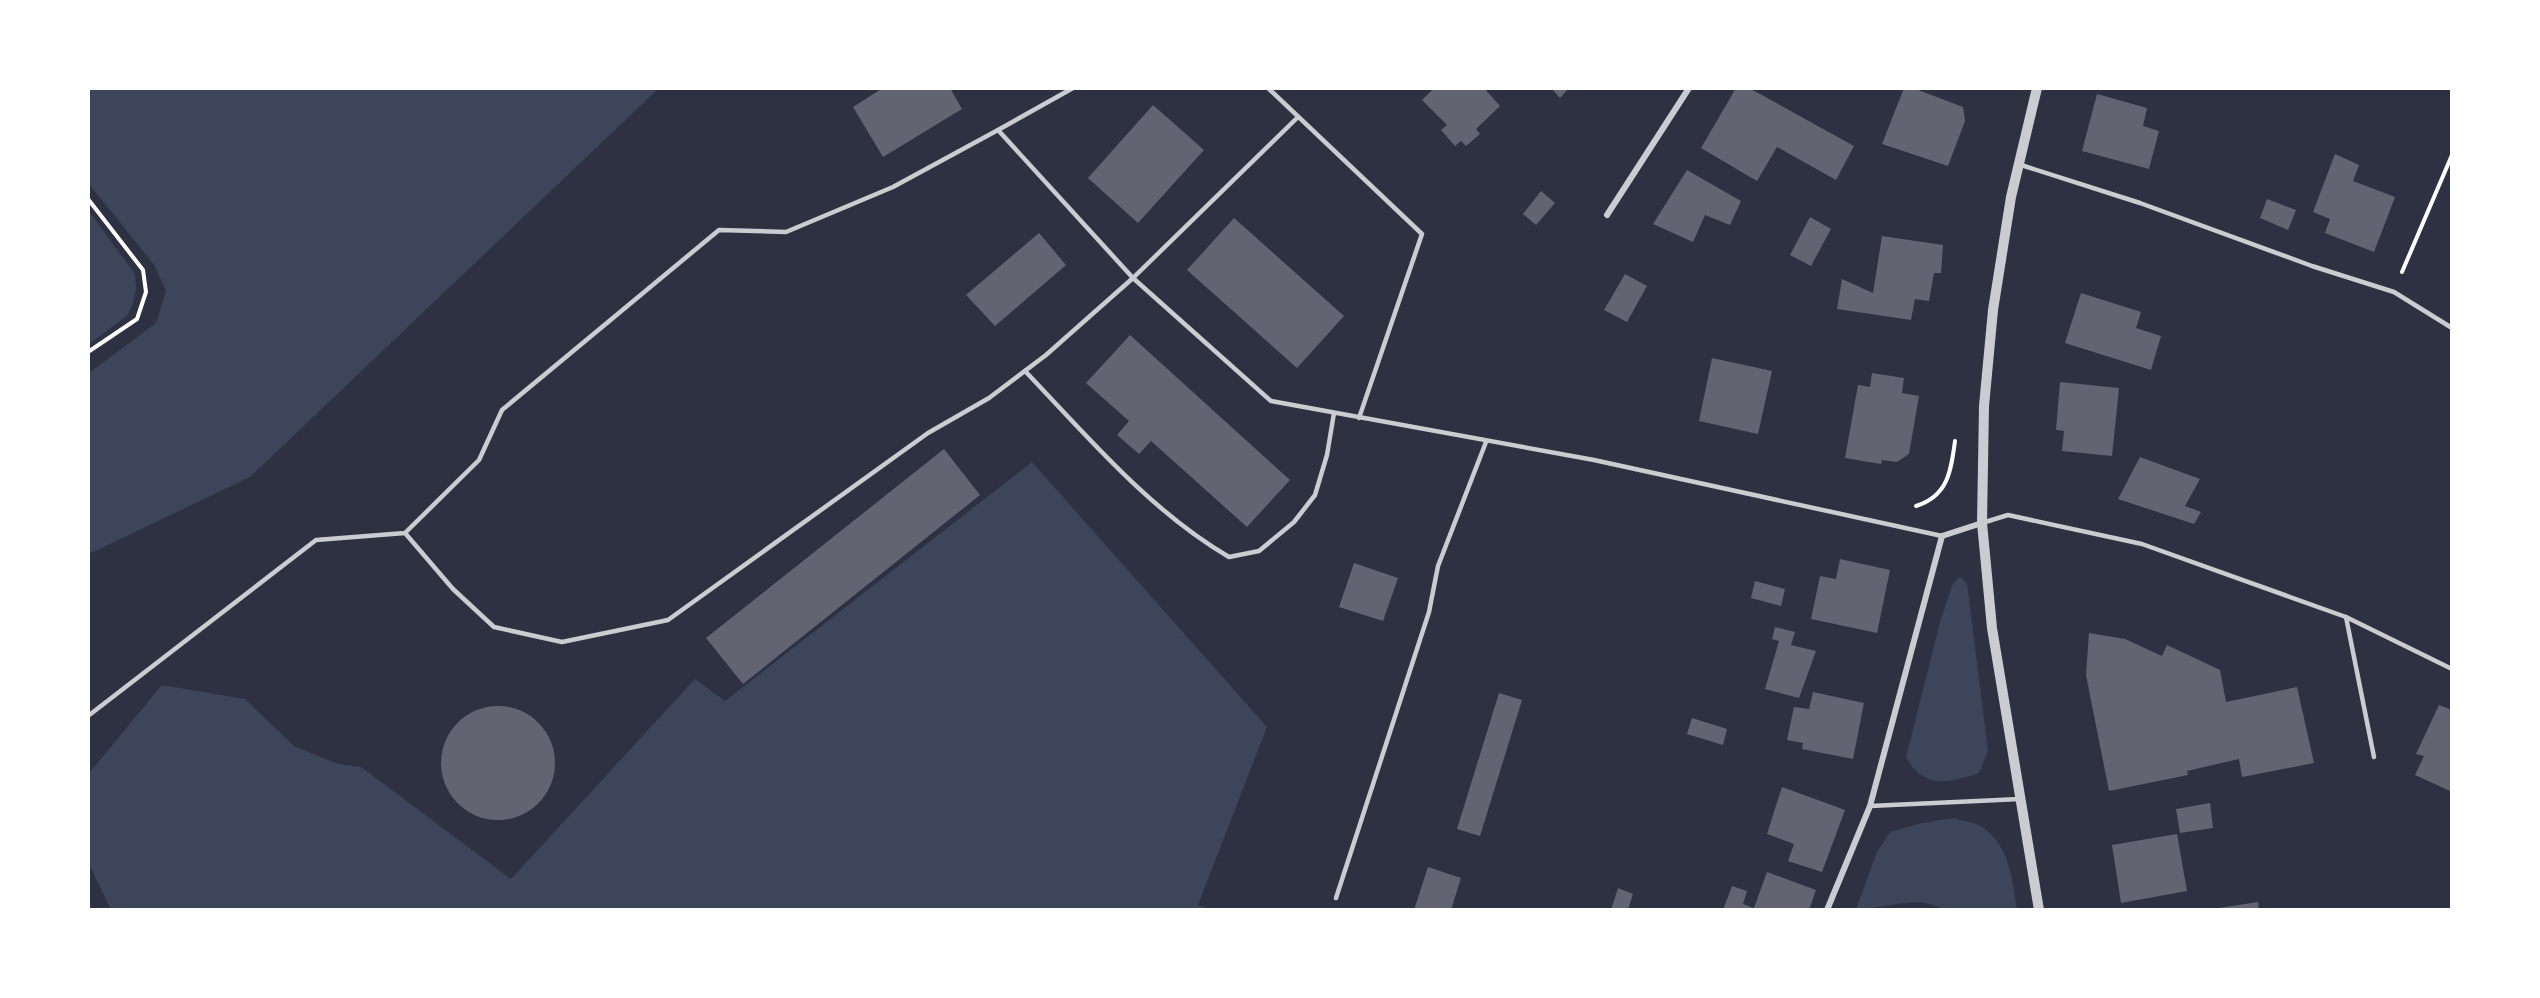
<svg xmlns="http://www.w3.org/2000/svg" width="2540" height="998" viewBox="0 0 2540 998" font-family="'Exo 2',sans-serif">
	<style>
		.green { fill: #3c4559 }
		.building { fill: #626471 }
		.lines { fill: none; stroke-linecap: round; stroke-linejoin: round }
		.path { stroke: #fff; stroke-width: 4 }
		.service { stroke: #caccd0; stroke-width: 4.5 }
		.minor { stroke: #caccd0; stroke-width: 6 }
		.tertiary { stroke: #caccd0; stroke-width: 10 }
	</style>
	<rect width="100%" height="100%" fill="#2d3142"/>
	<g class="green">
		<polygon points="89,88 658,88 658,89 250,477 89,554 89,373 156,323 166,291 154,265 89,184"/>
		<polygon points="88,210 135,274 136,289 133,304 127,316 89,344"/>
		<polygon points="1032,462 1267,727 1198,905 1209,909 111,910 89,864 89,773 162,685 245,699 294,746 338,764 361,767 511,879 695,679 725,701"/>
		<path d="M1960 577 1967 583 1988 751 1979 773C1949 783 1924 790 1906 757L1940 622 1953 583Z"/>
		<path d="M1954 818C1962 821 1974 822 1981 826 2010 845 2012 879 2017 909H1942C1918 894 1883 910 1856 909L1877 852 1890 832 1922 823Z"/>
	</g>
	<g class="building">
		<polygon points="883,88 950,88 962,109 883,157 853,107"/>
		<polygon points="1434,88 1484,88 1500,106 1476,129 1480,134 1466,146 1461,141 1455,146 1441,130 1447,125 1422,100"/>
		<polygon points="1551,88 1569,88 1560,98"/>
		<polygon points="1736,88 1749,88 1854,146 1836,180 1777,147 1757,181 1701,148"/>
		<polygon points="1904,88 1913,88 1963,107 1965,121 1948,166 1882,144"/>
		<polygon points="2097,94 2147,108 2143,126 2159,131 2149,169 2082,151"/>
		<polygon points="1153,105 1204,150 1138,223 1088,178"/>
		<polygon points="2335,154 2359,165 2353,181 2395,197 2374,252 2325,233 2330,219 2313,212"/>
		<polygon points="1687,170 1741,201 1730,225 1705,215 1693,242 1653,224"/>
		<polygon points="1541,191 1555,203 1536,225 1523,214"/>
		<polygon points="2267,199 2296,210 2288,230 2260,218"/>
		<polygon points="1810,217 1831,229 1811,266 1790,255"/>
		<polygon points="1234,218 1344,316 1297,368 1187,270"/>
		<polygon points="1039,233 1066,265 995,326 966,295"/>
		<polygon points="1882,236 1943,245 1941,273 1934,273 1929,301 1915,299 1911,320 1837,309 1842,279 1873,293"/>
		<polygon points="1625,274 1647,286 1627,322 1604,310"/>
		<polygon points="2081,293 2141,312 2136,328 2161,336 2151,370 2065,343"/>
		<polygon points="1130,335 1290,480 1247,527 1151,441 1139,454 1117,435 1129,421 1086,383"/>
		<polygon points="1712,358 1772,371 1758,434 1699,421"/>
		<polygon points="1872,373 1904,378 1902,393 1919,396 1909,454 1897,462 1882,460 1881,464 1845,458 1858,385 1870,387"/>
		<polygon points="2060,382 2119,388 2112,456 2062,451 2064,431 2056,430"/>
		<polygon points="944,449 980,495 743,684 706,638"/>
		<polygon points="2140,457 2200,479 2185,506 2201,512 2194,524 2118,499"/>
		<polygon points="1840,559 1890,570 1877,633 1811,619 1820,576 1836,579"/>
		<polygon points="1354,563 1398,578 1383,621 1339,607"/>
		<polygon points="1755,581 1785,589 1781,606 1751,598"/>
		<polygon points="1775,627 1795,632 1791,645 1816,651 1799,698 1765,689 1779,641 1772,639"/>
		<polygon points="2089,633 2125,639 2162,656 2167,645 2220,670 2226,702 2297,687 2314,763 2242,777 2239,759 2187,771 2188,775 2109,791 2086,675"/>
		<polygon points="1813,692 1864,703 1853,759 1802,749 1803,743 1787,740 1794,707 1809,709"/>
		<polygon points="1499,693 1522,700 1480,836 1457,829"/>
		<polygon points="2439,705 2452,710 2452,792 2415,775 2424,756 2416,754"/>
		<circle cx="498" cy="763" r="57"/>
		<polygon points="1692,718 1727,729 1723,745 1687,734"/>
		<polygon points="1782,787 1845,810 1822,872 1788,861 1794,844 1767,834"/>
		<polygon points="2210,803 2213,828 2180,833 2176,809"/>
		<polygon points="2177,834 2187,891 2121,903 2112,845"/>
		<polygon points="1428,867 1461,878 1451,910 1414,910"/>
		<polygon points="1767,872 1816,890 1809,910 1723,910 1732,886 1747,891 1743,904 1754,908"/>
		<polygon points="1618,888 1633,894 1628,910 1611,910"/>
		<polygon points="2258,902 2259,910 2219,910 2219,908"/>
	</g>
	<g class="lines">
		<g class="path">
			<polyline points="88,199 143,270 146,292 137,319 88,352"/>
			<polyline points="2402,272 2452,155"/>
			<path d="M1916 506C1948 496 1951 471 1955 441"/>
		</g>
		<g class="service">
			<polyline points="1073,88 998,130 1133,278 1271,401 1594,460 1942,536"/>
			<polyline points="1268,88 1422,234 1359,418"/>
			<polyline points="2021,165 2140,203 2312,266 2394,292 2452,328"/>
			<path d="M1025 371C1088 437 1149 510 1229 557L1259 551 1294 522 1315 495 1327 455 1334 413"/>
			<polyline points="1982,523 2008,515 2142,544 2346,617 2452,669"/>
			<polyline points="405,533 453,589 494,627 562,642 668,620 928,433 989,398 1046,355 1133,278 1298,117"/>
			<polyline points="2346,617 2374,757"/>
			<polyline points="88,716 316,540 405,533 479,460 502,410 719,230 786,232 893,187 998,130"/>
			<polyline points="1870,806 2020,799"/>
			<polyline points="1336,898 1429,612 1438,566 1486,442"/>
		</g>
		<g class="minor">
			<polyline points="1607,215 1689,88"/>
			<polyline points="1827,910 1870,806 1942,536 1982,523"/>
		</g>
		<polyline class="tertiary" points="2037,88 2011,197 1993,310 1984,406 1982,523 1992,628 2039,910"/>
	</g>
	<rect width="2540" height="998" fill="none" stroke="#ffffff" stroke-width="180"/>
</svg>
